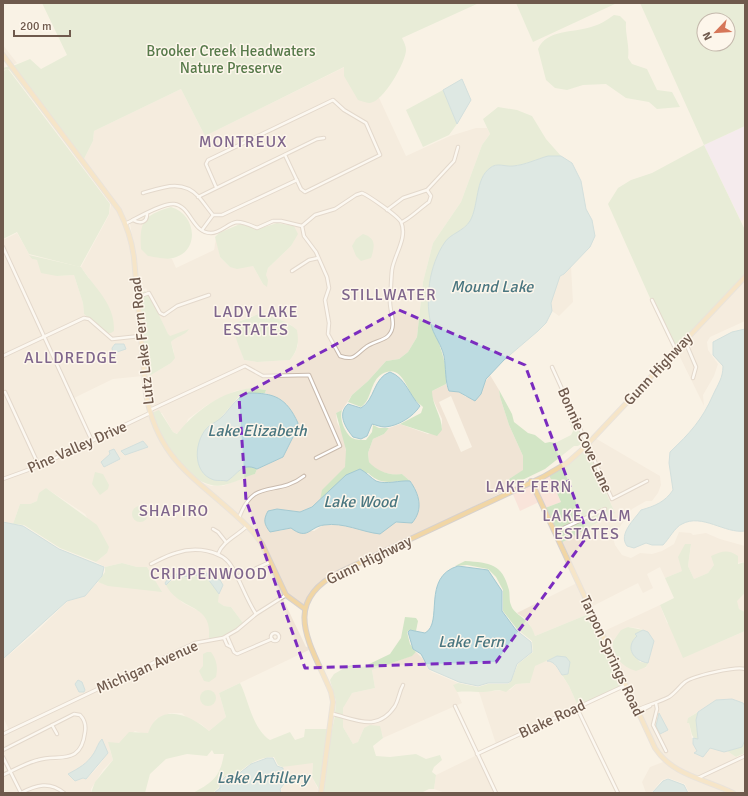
<svg xmlns="http://www.w3.org/2000/svg" width="748" height="796" viewBox="0 0 748 796" font-family="Signika,sans-serif">
	<style>
		.residential { fill: #f0e4d5; fill-rule: evenodd }
		.commercial { fill: #f9e4da }
		.education { fill: #efe2f6 }
		.green { fill: #d2e5c5; fill-rule: evenodd }
		.water { fill: #bcdbe1; stroke: #a4c9d1 }
		.lines { fill: none; stroke-linecap: round; stroke-linejoin: round }
		.minor-casing { stroke: #c9baad; stroke-width: 4.5 }
		.major-casing { stroke: #d7d1cd; stroke-width: 6 }
		.minor { stroke: #fff; stroke-width: 2.5 }
		.major { stroke: #f1d6a5; stroke-width: 4 }
		.marked { fill: none; stroke: #7b2cbf; stroke-width: 3; stroke-dasharray: 8 5; stroke-linejoin: round }
		.labels { text-anchor: middle; stroke-width: 3; stroke-linejoin: round; paint-order: stroke }
		.park-label { font-size: 15px; fill: #577a4a; stroke: #fdf6eb }
		.street-label { font-size: 15px; fill: #6f5a4d; stroke: #fdf6eb }
		.neighbourhood-label { font-size: 16px; letter-spacing: 1px; fill: #7f668c; stroke: #fdf6eb }
		.water-label { font-size: 16px; font-style: italic; fill: #4a7680; stroke: #fdf6eb }
	</style>
	<rect width="100%" height="100%" fill="#f9f2e5"/>
	<g class="residential">
		<polygon points="3,45 17,63 12,65 3,53"/>
		<path d="M361 59 406 156 450 136 476 128H487L490 134 482 145 461 202 433 243 423 282 417 337 408 352 399 359 386 361 368 381 352 395 342 410 336 413 337 422 344 436 346 451 354 472 312 507 300 512 277 509 279 531 291 528 314 531 323 525 339 524 379 534 394 523H412L410 481 402 474 396 475 381 472 374 468 369 462 368 453 373 439 384 434 389 428 400 424 428 434 442 430V419L432 397V391L446 384 449 391 459 392 466 397 481 394 483 385 490 375 499 390 500 397 509 425 523 456 524 470 509 479 507 483 511 488 330 578 315 592 306 607 287 595 259 536 200 482 211 486H223L238 480 244 476 255 474 257 469 283 457 296 431 298 423 294 415 282 400 265 393 266 390 252 388 235 391 207 405 188 419 185 427 178 434 173 432 162 413H152L147 388V374L151 375 171 363 174 352 171 342 174 338 169 337 146 288 139 292 135 251 130 224 146 215 162 257 172 259 176 268 214 250 216 238 220 257 230 267 253 266 263 284 268 268 291 246 294 240 289 224 273 221 256 227 244 223 235 222 219 231 211 233 202 230 182 207 174 204 166 205 127 222 84 159 93 141 94 131 181 89 205 136ZM252 316 274 317 291 325 298 345 295 353 290 360 257 362 244 360 234 330 235 323ZM451 396 472 447 461 452 439 402Z"/>
		<polygon points="101,190 118,211 131,241 139,335 112,338 108,336 89,278 81,267 109,215 111,204"/>
		<polygon points="17,233 32,259 37,260 57,276 74,275 83,303 84,314 89,318 84,318 45,335 3,245 3,240"/>
		<polygon points="3,251 43,336 3,355"/>
		<polygon points="571,266 573,302 559,316 552,311 551,303 560,276 564,274"/>
		<polygon points="745,278 745,321 710,337 707,342 708,350 718,364 714,376 703,395 704,406 677,351 684,342 695,367 692,379 694,379 697,371 697,366 686,341"/>
		<polygon points="84,319 89,320 111,340 140,337 143,376 113,379 74,398 46,337"/>
		<polygon points="44,338 91,441 40,465 5,391 3,392 38,466 3,478 3,357"/>
		<polygon points="149,415 161,443 178,466 246,526 235,536 227,540 219,531 212,528 212,530 218,532 225,541 217,553 184,550 174,552 150,564 150,565 175,554 190,551 217,555 223,558 231,568 254,614 243,623 231,607 224,606 218,602 217,598 221,591 220,580 202,571 181,573 168,588 183,603 203,613 207,618 212,633 209,639 189,644 9,730 3,717 3,660 37,631 68,601 85,596 98,582 108,585 161,591 147,567 137,567 122,563 105,567 96,562 107,553 85,514 46,488 37,501 30,504 20,504 13,524 3,521 3,480 39,468"/>
		<polygon points="595,438 660,476 661,485 658,493 652,501 646,501 632,509 613,537 615,545 622,555 631,558 640,553 652,554 662,551 674,544 679,532 691,533 693,535 706,533 720,539 745,546 745,562 714,565 708,573 694,579 688,566 691,545 685,544 682,571 665,578 660,567 647,574 653,588 643,593 638,583 591,607 561,543 615,513 586,447 611,499 648,481 647,480 612,498 589,444"/>
		<polygon points="247,527 261,543 270,561 237,576 230,561 219,553 227,542 239,535"/>
		<polygon points="270,563 286,595 256,613 238,577"/>
		<polygon points="577,583 591,613 535,636 530,625 525,618 517,613"/>
		<polygon points="745,593 745,612 739,609 736,601"/>
		<path d="M287 596 283 599 306 647 309 646 311 649 219 693 226 717 209 731 201 724 188 719 182 713H170L156 719 148 733 144 734 135 731 119 743H113L110 750 113 760 103 770 91 789V793H66L57 787 47 784 36 785 21 792 12 772 39 761 62 760 71 757 77 753 85 741 87 725 85 720 81 715 73 714 3 749V735L195 644 223 639 233 653 237 655 271 640 275 642 278 641 280 635 278 632H273L270 638 238 653 235 652 228 637 256 615ZM99 742 103 760 96 769 86 779 68 774 79 770 85 764 93 755Z"/>
		<path d="M660 605 667 623 715 644 745 631V706L743 703 732 699 716 700 688 718 693 744 697 751 695 754 703 756 710 748 727 751 736 757 745 755 698 777 667 761 656 748 640 713 647 709 646 705 638 709 602 632ZM628 627 638 628 648 632 654 641 646 668 614 652 612 644Z"/>
		<polygon points="416,652 425,661 428,669 432,672 458,683 454,685 462,703 383,738 382,733 364,728 358,742 356,744 353,744 343,727 343,717 364,723 376,723 384,719 395,707 402,684 393,706 382,718 376,722 365,721 343,715 343,708 347,698 352,693 375,688 372,670 411,656"/>
		<polygon points="543,660 551,661 555,665 569,686 578,706 496,744 479,692 510,690 516,684 530,683 534,666"/>
		<polygon points="74,715 82,718 85,725 83,740 75,752 70,756 38,759 11,770 3,751 52,726 56,735 58,735 54,725"/>
		<polygon points="655,751 669,766 731,793 689,793 685,784 668,778 662,780 651,793 646,793 642,782 650,767 663,762"/>
		<polygon points="477,755 494,793 445,793 434,789 436,775"/>
		<polygon points="745,757 745,793 736,793 700,778"/>
		<polygon points="306,762 313,762 312,777 320,793 282,793 281,789 285,784 285,773 282,767"/>
		<polygon points="10,773 20,793 3,793 3,776"/>
		<polygon points="46,786 56,789 63,793 23,793 30,789"/>
	</g>
	<g class="commercial">
		<polygon points="549,475 561,502 545,508 533,483"/>
		<polygon points="531,484 539,502 520,511 512,492"/>
	</g>
	<polygon class="education" points="745,126 745,219 741,221 704,145"/>
	<g class="green">
		<path d="M42 3H479L402 38C404 42 406 46 406 50 406 62 383 102 370 103 367 103 362 101 358 100L344 76V67L205 136 181 89 94 131 93 141 84 159 13 66 30 59 41 69 67 55Z"/>
		<polygon points="516,3 617,3 533,42"/>
		<path d="M640 3H745V126L704 145 745 230V276L676 347 667 336 608 204 618 188 631 180 652 173 704 145ZM704 20H728V44H704Z"/>
		<path d="M614 15 620 16 626 22C625 34 630 47 628 58L632 64 647 69 657 90 672 92 680 107 657 109 649 102 626 98 606 84 583 85 567 90 555 88 546 80 538 49C547 29 573 33 591 27 599 25 607 20 614 15Z"/>
		<polygon points="10,66 102,190 9,69 3,70 3,68"/>
		<polygon points="8,69 110,204 109,214 80,267 29,254 17,232 3,239 3,71"/>
		<polygon points="443,90 457,124 449,135 423,147 406,110"/>
		<path d="M498 107 517 110 532 116 546 139 561 156C543 156 530 164 513 166 505 167 497 162 490 168 475 180 480 206 470 222 467 226 462 228 459 232 454 238 429 293 429 299 428 330 449 352 446 384L432 391C432 405 442 416 442 430L437 436 400 424 421 413 423 407C421 405 418 403 416 401 407 391 402 362 382 374 370 381 372 400 361 407L348 402 352 395 368 381 386 361 399 359 408 352 417 337 423 282 433 243 461 202 482 145 490 134 483 119Z"/>
		<path d="M171 207C196 214 201 251 173 258 167 260 155 257 148 256L141 249C139 220 145 215 171 207Z"/>
		<polygon points="277,223 294,226 298,234 291,246 268,268 266,275 268,280 267,287 263,284 253,266 237,269 230,267 220,257 215,237 219,233 240,224 258,229"/>
		<path d="M363 234C376 238 375 246 371 258L361 261 356 256 352 246 356 239Z"/>
		<path d="M29 255 81 267C95 289 115 303 114 331L111 333H105L84 314 83 303 74 275 57 276 41 273 37 260 32 259Z"/>
		<path d="M145 291 150 296 168 334 170 336 189 329C185 336 176 336 171 342L175 358 171 363 151 375 147 374 140 294Z"/>
		<path d="M259 314C272 315 288 322 297 330 299 342 298 350 290 360L257 362 244 360C240 347 233 337 235 323Z"/>
		<path d="M252 388 266 390 265 393 240 395 218 421 208 427 200 439 210 477 227 481C237 472 244 463 257 469L255 474C243 477 235 483 224 485 201 491 175 461 165 444 159 435 156 423 152 413L159 410 173 432 177 434C195 411 222 391 252 388Z"/>
		<polygon points="499,390 512,414 514,422 528,433 535,435 545,443 550,442 555,443 571,435 573,431 564,406 566,405 581,433 581,444 578,446 574,446 545,469 510,486 507,483 509,479 523,470 523,456 509,425 500,397"/>
		<path d="M342 410C339 419 345 433 352 438 356 440 361 440 366 440L372 432 373 425 379 428H389L384 434 373 439 368 453 369 462C377 471 389 476 402 474L410 481C392 480 383 487 368 473L346 475 320 500 322 490 345 467 346 450 336 413Z"/>
		<polygon points="586,447 615,513 561,543 556,532 606,509 605,507 555,531 545,508 561,502 549,475"/>
		<polygon points="95,472 103,474 109,485 108,489 100,495 92,484"/>
		<polygon points="46,488 97,525 109,547 107,553 96,562 60,548 24,525 13,524 20,504 30,504 37,501 39,493"/>
		<circle cx="140" cy="514" r="8"/>
		<path d="M685 544H691L688 566 694 579 708 573 714 565 711 556C722 551 728 549 738 556V564L745 562V593L737 601 739 609 745 612V631L683 658 660 605 674 598 665 578 682 571 678 557Z"/>
		<path d="M465 561C490 563 502 563 509 590 510 594 509 601 511 605 514 616 530 617 535 636L591 613 623 685 578 706 569 686 562 675 568 674 557 656 535 666 530 683 516 684 506 692C497 688 492 692 483 692 474 692 467 691 457 692L453 685 458 683 478 687 488 684H508L511 681 518 664 533 652 532 641 517 629 503 611V590L496 577 488 569 467 565 455 566Z"/>
		<polygon points="122,563 137,567 147,567 162,592 108,586 98,582 105,572 105,567"/>
		<path d="M201 575 208 579 219 594 218 602 224 606 231 607 243 623C233 632 223 638 209 639 213 602 180 612 166 585 179 574 186 580 201 575Z"/>
		<polygon points="405,617 416,618 418,621 416,631 410,630 407,632 410,644 416,652 412,656 372,670 375,688 352,693 343,708 343,715 335,713 336,701 330,680 334,674 348,666 354,665 363,667 390,654 401,638"/>
		<path d="M628 627 643 630 636 634 637 636 634 639 631 651 640 662 648 663 646 667 636 671C622 667 615 658 612 643L621 630Z"/>
		<path d="M207 652H211C217 660 218 668 216 677L209 682 204 681 199 671 203 666V654Z"/>
		<path d="M240 683C249 701 252 728 270 740L290 732 295 740 304 737 305 729H329L320 791 312 777 313 763 282 767 278 765 274 757C256 757 245 767 232 778L226 775 219 782V787L214 792 193 793C213 782 220 777 224 754H214L212 750 207 756 187 754 166 759 150 774 145 793H91L95 782 113 760 108 742 119 743 129 732 148 733C159 701 191 715 209 731L226 717 219 693Z"/>
		<circle cx="208" cy="698" r="8"/>
		<polygon points="698,712 696,720 698,739 695,739 692,735 689,723 687,723 688,718"/>
		<polygon points="335,715 343,717 343,727 353,744 358,742 364,728 370,725 380,726 383,738 373,746 376,756 390,757 416,754 426,759 440,755 442,760 434,767 432,772 436,775 434,789 429,789 421,793 322,793 324,771"/>
		<polygon points="745,740 745,753 736,757 727,751 742,747"/>
	</g>
	<g class="water">
		<polygon points="462,79 471,100 457,124 443,90"/>
		<path d="M548 156H561L572 163 581 181 586 209 592 220 595 236 590 247 564 274 560 276 551 303 552 311 546 323 538 331 504 360 486 379 481 394 475 401 459 392 449 391C445 382 446 367 444 356 441 344 435 337 432 328 424 301 429 265 445 242 450 234 464 231 470 221 479 205 475 179 490 168 497 162 505 167 513 166 525 165 537 159 548 156Z"/>
		<path d="M745 329V531C725 534 702 513 682 524 675 527 669 539 663 545H652L646 543 634 548 627 546C618 534 634 520 641 510 655 506 665 502 673 490L669 463 670 452C690 433 702 420 713 395 718 384 723 378 723 366L713 355V342L732 332Z"/>
		<polygon points="115,344 124,344 126,349 117,352 116,355 113,356 112,348"/>
		<path d="M390 372C406 378 409 395 420 406 413 417 398 426 385 427 381 427 376 425 372 424L367 436 361 439 353 437C345 427 337 414 348 404L361 408C375 400 373 378 390 372Z"/>
		<path d="M248 393C274 393 286 397 298 423L296 431 283 457 257 469C242 462 238 474 227 481 223 480 218 481 214 480 191 473 194 439 209 426 213 423 218 421 222 417 230 409 237 396 248 393Z"/>
		<polygon points="143,441 148,447 125,455 121,451"/>
		<polygon points="114,449 120,459 104,467 101,462 110,454 109,451"/>
		<path d="M360 469C366 472 371 478 376 481 386 485 400 480 410 481 419 494 424 509 412 523L396 522 380 534C361 532 344 522 324 525 309 527 308 541 291 528L270 532C264 524 263 520 268 511L277 509 300 512 312 507 346 475Z"/>
		<polygon points="3,522 23,526 59,549 104,567 102,576 85,596 67,601 3,659"/>
		<path d="M458 566 488 570 502 591V611L516 630 531 642 532 652 517 664 511 681 508 683H488L478 686 459 682 429 669 421 654 413 649 408 632 410 630 425 633C444 623 421 577 458 566Z"/>
		<path d="M202 571 220 580 223 585 219 594 208 579 201 575 173 578 166 585 165 583C173 569 189 575 202 571Z"/>
		<path d="M643 630 648 632 654 641 648 663C634 661 624 648 637 636L635 634Z"/>
		<path d="M557 656 566 657 570 662 568 674 562 675C558 669 555 661 547 661Z"/>
		<polygon points="78,680 82,682 85,690 84,692 79,692 75,684"/>
		<polygon points="732,699 743,703 745,706 745,740 742,747 724,752 710,748 703,757 694,753 697,751 693,744 693,738 698,739 696,720 698,712 716,700"/>
		<polygon points="659,713 668,730 660,734 656,726"/>
		<path d="M102 739 108 753 86 779 83 778 75 781 68 774C79 768 87 764 94 753 97 748 98 743 102 739Z"/>
		<polygon points="267,758 273,758 277,766 283,768 284,784 280,789 281,793 214,793 220,788 220,782 226,776 232,779 251,764"/>
		<polygon points="668,779 684,785 688,793 652,793 663,781"/>
	</g>
	<g class="lines">
		<g class="minor-casing">
			<g id="minor">
				<polyline points="216,187 206,164 208,160 333,100 344,110 366,123 380,155 305,192 301,189 285,155"/>
				<polyline points="427,190 454,161 458,147"/>
				<path d="M143 193C163 187 183 179 199 197 204 203 208 209 213 215H222L297 180"/>
				<path d="M362 193C369 196 398 216 401 222 408 238 394 255 392 270 391 279 391 290 390 300 389 311 398 326 388 336 383 341 372 342 366 347 355 355 355 361 340 356L328 334 329 323 325 300 329 288 327 277 316 252 304 236 302 226 315 215 335 209 356 195Z"/>
				<polyline points="198,197 317,139 324,138"/>
				<path d="M387 210 403 198 427 190 431 196 429 202C419 209 412 217 402 222"/>
				<path d="M133 220C140 224 147 223 147 214"/>
				<path d="M125 224C137 218 162 203 174 204 191 206 192 233 211 233 221 233 228 223 237 222 244 222 250 225 257 228L273 221H281L302 226"/>
				<polyline points="202,230 213,215"/>
				<polyline points="3,247 92,441"/>
				<polyline points="292,271 309,260 318,258"/>
				<polyline points="138,297 149,293 160,313 164,315 177,306 209,295"/>
				<polyline points="652,300 676,350"/>
				<polyline points="685,341 696,367 693,378"/>
				<polyline points="3,356 84,318 89,319 112,339 140,336"/>
				<polyline points="552,367 612,499 647,481"/>
				<polyline points="5,392 39,466"/>
				<polyline points="150,410 245,366 263,376 309,375 340,446 316,458"/>
				<polyline points="3,479 39,466 150,413"/>
				<path d="M239 518C254 476 276 498 304 476"/>
				<polyline points="213,529 218,532 226,542"/>
				<polyline points="555,532 605,509"/>
				<path d="M218 554C223 541 237 536 247 526"/>
				<path d="M151 564C159 560 168 555 176 553 194 547 222 549 232 567 241 582 246 599 256 614"/>
				<polyline points="237,577 270,562"/>
				<circle cx="275" cy="637" r="4"/>
				<polyline points="227,636 234,652 237,654 272,639"/>
				<polyline points="224,638 227,645 231,647"/>
				<polyline points="656,703 657,709 653,725 666,751"/>
				<polyline points="455,706 496,793"/>
				<polyline points="577,708 618,793"/>
				<path d="M637 710C648 705 659 702 669 697 675 693 679 687 685 682 693 676 736 666 745 669"/>
				<polyline points="639,712 650,706"/>
				<path d="M333 714C357 720 378 732 395 706 399 699 399 692 403 685"/>
				<polyline points="52,725 57,734"/>
				<polyline points="3,734 195,643 223,638 237,630 256,614 286,595"/>
				<path d="M3 750 74 714 80 715C85 720 86 726 85 732 81 766 59 754 38 760 26 763 14 770 3 775"/>
				<polyline points="477,754 626,685"/>
				<polyline points="3,757 21,793"/>
				<polyline points="698,778 745,756"/>
				<path d="M21 793C36 785 50 781 64 793"/>
			</g>
		</g>
		<g class="major-casing">
			<g id="major">
				<path d="M3 55 119 210C127 226 132 241 134 258L146 394C159 468 207 483 254 533L262 544 286 595 305 609"/>
				<path d="M531 481 655 748C673 776 706 779 733 793"/>
				<path d="M321 793 333 702 331 692C312 646 278 603 340 572L543 477 567 463 584 448 745 277"/>
			</g>
		</g>
		<use href="#minor" class="minor"/>
		<use href="#major" class="major"/>
	</g>
	<path d="M0 0H748V796H0ZM399 310 525 365 588 535 496 662 305 668 246 500 239 397Z" fill="#f9f2e5" fill-opacity=".55" fill-rule="evenodd"/>
	<path class="marked" d="M399 310 525 365 588 535 496 662 305 668 246 500 239 397Z"/>
	<g class="labels">
		<g class="park-label">
			<text x="231" y="56">Brooker Creek Headwaters<tspan x="231" dy="17">Nature Preserve</tspan></text>
		</g>
		<g class="street-label">
			<text transform="translate(142 341) rotate(-96)" y="5">Lutz Lake Fern Road</text>
			<text transform="translate(658 369) rotate(-47)" y="5">Gunn Highway</text>
			<text transform="translate(585 440) rotate(66)" y="5">Bonnie Cove Lane</text>
			<text transform="translate(77 447) rotate(-24)" y="5">Pine Valley Drive</text>
			<text transform="translate(369 560) rotate(-26)" y="5">Gunn Highway</text>
			<text transform="translate(612 656) rotate(65)" y="5">Tarpon Springs Road</text>
			<text transform="translate(147 667) rotate(-24)" y="5">Michigan Avenue</text>
			<text transform="translate(552 719) rotate(-25)" y="5">Blake Road</text>
		</g>
		<g class="neighbourhood-label">
			<text x="243" y="147">MONTREUX</text>
			<text x="389" y="300">STILLWATER</text>
			<text x="256" y="317">LADY LAKE<tspan x="256" dy="18">ESTATES</tspan></text>
			<text x="71" y="363">ALLDREDGE</text>
			<text x="529" y="492">LAKE FERN</text>
			<text x="174" y="516">SHAPIRO</text>
			<text x="587" y="521">LAKE CALM<tspan x="587" dy="18">ESTATES</tspan></text>
			<text x="209" y="579">CRIPPENWOOD</text>
		</g>
		<g class="water-label">
			<text x="492" y="292">Mound Lake</text>
			<text x="257" y="436">Lake Elizabeth</text>
			<text x="360" y="507">Lake Wood</text>
			<text x="471" y="647">Lake Fern</text>
			<text x="263" y="783">Lake Artillery</text>
		</g>
	</g>
	<rect width="748" height="796" fill="none" stroke="#6f5a4d" stroke-width="8"/>
	<g transform="translate(716 32) rotate(245)"><circle r="19" fill="#fdf6eb" stroke="#c4b8ac"/>
	<path d="M0-3L7 15L0 10L-7 15Z" fill="#d67658"/>
	<text y="-6" font-size="11" font-weight="bold" text-anchor="middle" fill="#6f5a4d">N</text>
	</g>
	<path d="M14 30v6h56v-6" fill="none" stroke="#6f5a4d" stroke-width="2"/>
	<text x="20" y="30" font-size="12" fill="#6f5a4d" stroke="#fdf6eb" stroke-width="3" paint-order="stroke">200 m</text>
</svg>
